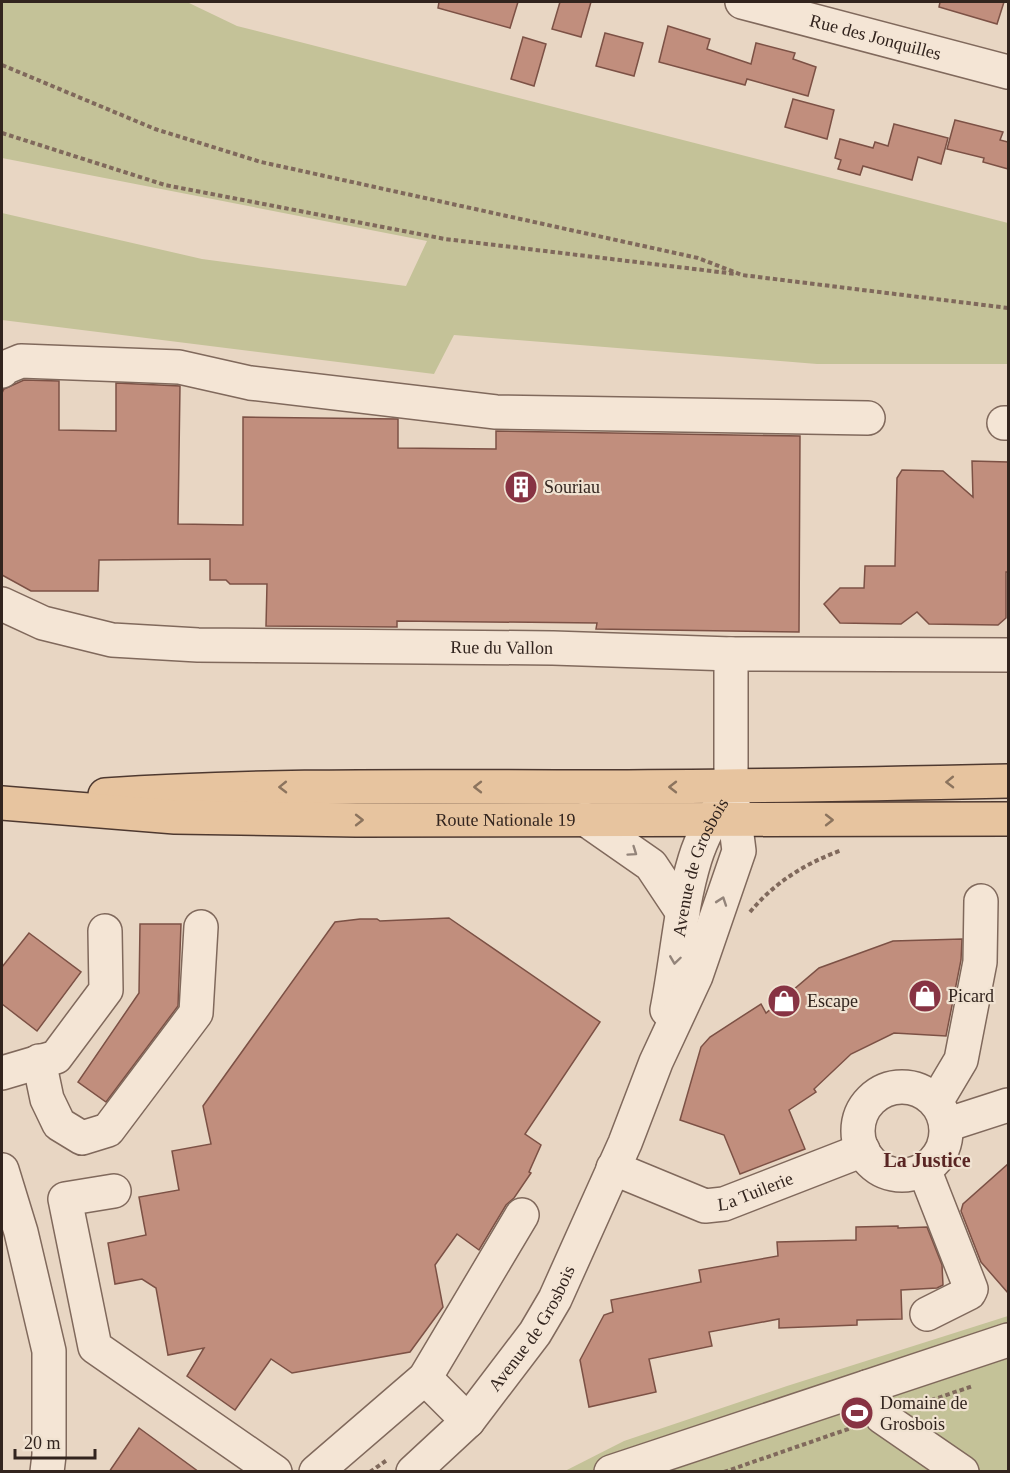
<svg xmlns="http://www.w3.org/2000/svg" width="1010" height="1473" viewBox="0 0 1010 1473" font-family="'Times New Roman',serif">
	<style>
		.green { fill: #c4c298 }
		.building { fill: #c18e7d; stroke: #7c5145; stroke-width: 1.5 }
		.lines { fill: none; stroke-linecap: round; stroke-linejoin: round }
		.minor-casing { stroke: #80695c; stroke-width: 36 }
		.major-casing { stroke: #4e3930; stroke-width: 36 }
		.path { stroke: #80695c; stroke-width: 4; stroke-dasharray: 4.5 3; stroke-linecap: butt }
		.minor { stroke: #f4e5d5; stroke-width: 33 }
		.major { stroke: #e7c49f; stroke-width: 33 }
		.oneway { stroke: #8c745e }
		.oneway2 { stroke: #93847a }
		.labels { text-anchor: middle; stroke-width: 4.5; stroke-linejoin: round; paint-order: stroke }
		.street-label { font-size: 18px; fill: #32241e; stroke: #f0e2d1 }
		.poi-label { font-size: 18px; fill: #32241e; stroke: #f0e2d1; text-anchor: start }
		.neighbourhood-label { font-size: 20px; font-weight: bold; fill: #592523; stroke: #f0e2d1 }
	</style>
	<rect width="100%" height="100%" fill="#e8d6c3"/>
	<g class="green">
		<polygon points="2,2 187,2 237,26 1008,223 1008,364 817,364 454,335 434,374 2,320 2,213 202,259 406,286 427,241 2,158"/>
		<polygon points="1008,1316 1008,1471 563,1472 624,1441 787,1386"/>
	</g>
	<g class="building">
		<polygon points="439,2 518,2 510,28 438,8"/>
		<polygon points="560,2 591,2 581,37 552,29"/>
		<polygon points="940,2 1004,2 997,24 939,7"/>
		<polygon points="668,26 710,39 707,49 751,64 756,43 795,53 793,59 816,67 808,96 747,79 745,85 659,62"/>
		<polygon points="605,33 643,43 634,76 596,66"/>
		<polygon points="523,37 546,44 534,86 511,79"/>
		<polygon points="793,99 834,110 827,139 785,127"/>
		<polygon points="955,120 1003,132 1000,140 1008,142 1008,169 983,162 984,158 947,149"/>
		<polygon points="894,124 948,138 941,164 918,157 912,180 863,166 860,175 838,169 841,160 835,158 840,139 873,148 875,142 888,146"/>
		<polygon points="24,380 59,381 59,430 116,431 116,383 180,386 178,524 243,525 243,417 398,419 398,448 496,449 496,431 800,436 799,632 596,629 597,623 397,621 397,627 266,626 267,584 230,584 226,580 210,580 210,559 99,560 98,591 31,591 2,575 2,393 4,389"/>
		<polygon points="972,461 1008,462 1008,572 1006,572 1006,618 998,625 929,624 917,612 901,624 840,623 824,604 840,588 864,588 865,566 895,566 897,478 902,470 943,471 973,497"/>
		<polygon points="449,918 600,1022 525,1134 541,1145 529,1172 531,1173 514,1198 506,1205 479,1250 457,1234 435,1265 443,1307 410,1352 292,1373 271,1359 235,1410 187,1376 204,1348 168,1355 156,1288 142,1279 115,1284 108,1243 146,1235 139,1197 179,1190 172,1151 211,1144 203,1106 335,922 360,919 377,919 380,921"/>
		<polygon points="140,924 181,924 178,1006 106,1102 78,1082 139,993"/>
		<polygon points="29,933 81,972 37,1031 2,1004 2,967"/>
		<polygon points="962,939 961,960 946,1036 894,1033 851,1054 814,1089 816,1092 789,1110 805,1149 740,1174 724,1135 680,1120 701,1047 710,1037 761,1004 766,1013 819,968 893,941"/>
		<polygon points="1008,1164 1008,1293 981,1262 961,1211 963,1204"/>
		<polygon points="898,1226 898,1228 927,1227 942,1265 943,1285 937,1288 901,1290 902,1319 857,1320 857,1325 779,1328 779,1319 709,1332 712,1346 649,1359 656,1392 589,1407 580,1360 604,1315 613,1312 611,1300 701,1282 699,1270 778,1256 777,1242 856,1240 856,1227"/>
		<polygon points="139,1428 199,1472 109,1472"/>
	</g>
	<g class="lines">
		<g class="minor-casing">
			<g id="minor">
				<path id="s1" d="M742 2 1008 72"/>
				<polyline points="2,371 4,368 21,361 179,367 250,383 496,412 868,418"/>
				<polyline points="1004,423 1008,423"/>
				<path id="s2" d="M2 604 43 623 112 640 198 645 553 648 731 654 1008 655"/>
				<polyline points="585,819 651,865 683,913"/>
				<path id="s3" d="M667 1010C677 960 680 908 695 859 702 836 714 816 726 796"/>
				<polyline points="39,1061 47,1099 59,1124 82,1138 108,1130 196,1013 201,927"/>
				<polyline points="2,1073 56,1057 106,990 105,931"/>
				<circle cx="902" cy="1131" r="44"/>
				<polyline points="936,1102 961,1060 980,962 981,901"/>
				<polyline points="946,1125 1008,1105"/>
				<path id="s4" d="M613 1168 705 1206 724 1204 863 1150"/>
				<polyline points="924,1169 971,1289 969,1293 927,1314"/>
				<polyline points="2,1170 21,1232 49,1351 49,1455 47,1472"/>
				<polyline points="114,1191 65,1199 95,1347 275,1472"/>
				<polyline points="425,1378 468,1421"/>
				<polyline points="867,1387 882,1417 962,1472"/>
				<polyline points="316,1472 425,1378 522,1215"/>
				<path id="s5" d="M413 1472 468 1421 535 1333 555 1299 625 1143 656 1062 696 976 739 851 731 787V654"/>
				<polyline points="611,1472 1008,1340"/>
			</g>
		</g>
		<g class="major-casing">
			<g id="major">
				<path d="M105 795C266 784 429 787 591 787 730 787 869 784 1008 781"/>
				<path id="s6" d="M2 803 175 817 356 820 1008 819"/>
			</g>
		</g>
		<g class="path">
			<polyline points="2,65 155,129 261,162 698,258 742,275 1008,308"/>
			<polyline points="2,133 165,185 445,239 736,274"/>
			<path d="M750 912C775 882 806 863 842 850"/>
			<polyline points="917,1405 973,1386"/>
			<polyline points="370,1472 387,1460"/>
			<polyline points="724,1472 854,1427"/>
		</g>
		<use href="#minor" class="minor"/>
		<use href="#major" class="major"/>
	</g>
	<defs><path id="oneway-chevron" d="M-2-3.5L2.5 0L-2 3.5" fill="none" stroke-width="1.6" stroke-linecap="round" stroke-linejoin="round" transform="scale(1.5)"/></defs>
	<g class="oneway">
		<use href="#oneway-chevron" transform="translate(950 782) rotate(179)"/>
		<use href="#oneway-chevron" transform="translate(283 787) rotate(179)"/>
		<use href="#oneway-chevron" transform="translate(478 787) rotate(180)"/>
		<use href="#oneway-chevron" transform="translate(673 787) rotate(180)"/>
		<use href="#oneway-chevron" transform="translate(359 820)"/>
		<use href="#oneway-chevron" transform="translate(829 820)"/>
	</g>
	<g class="oneway2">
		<use href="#oneway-chevron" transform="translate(633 852) rotate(35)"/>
		<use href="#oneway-chevron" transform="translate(722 901) rotate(-71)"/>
		<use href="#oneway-chevron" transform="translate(675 960) rotate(98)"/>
	</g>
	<defs>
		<g id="building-disc" transform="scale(1.725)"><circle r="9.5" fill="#873343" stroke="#f0e2d1"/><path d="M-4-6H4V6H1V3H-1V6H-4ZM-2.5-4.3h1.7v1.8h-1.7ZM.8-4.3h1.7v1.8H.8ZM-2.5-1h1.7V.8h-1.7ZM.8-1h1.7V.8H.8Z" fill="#fff"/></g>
		<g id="shop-disc" transform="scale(1.725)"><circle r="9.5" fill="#873343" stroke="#f0e2d1"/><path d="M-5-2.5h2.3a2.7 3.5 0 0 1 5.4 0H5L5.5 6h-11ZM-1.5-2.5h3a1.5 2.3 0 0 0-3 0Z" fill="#fff"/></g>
		<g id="stadium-disc" transform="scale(1.725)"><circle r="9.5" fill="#873343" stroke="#f0e2d1"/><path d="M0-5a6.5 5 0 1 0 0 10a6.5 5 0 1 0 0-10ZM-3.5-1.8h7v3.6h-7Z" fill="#fff"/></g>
	</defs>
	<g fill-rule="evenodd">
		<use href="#building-disc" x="521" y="487"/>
		<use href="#shop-disc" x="925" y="996"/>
		<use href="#shop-disc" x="784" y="1001"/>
		<use href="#stadium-disc" x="857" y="1413"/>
	</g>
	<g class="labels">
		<g class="street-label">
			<text dy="6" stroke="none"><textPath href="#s1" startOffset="138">Rue des Jonquilles</textPath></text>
			<text dy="6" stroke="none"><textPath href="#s2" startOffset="506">Rue du Vallon</textPath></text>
			<text dy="6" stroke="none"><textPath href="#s6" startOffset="504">Route Nationale 19</textPath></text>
			<text dy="6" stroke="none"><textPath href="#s3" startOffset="147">Avenue de Grosbois</textPath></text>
			<text dy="6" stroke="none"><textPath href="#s4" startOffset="152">La Tuilerie</textPath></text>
			<text dy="6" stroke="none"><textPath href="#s5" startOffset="188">Avenue de Grosbois</textPath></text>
		</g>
		<g class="poi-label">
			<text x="544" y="493">Souriau</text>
			<text x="948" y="1002">Picard</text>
			<text x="807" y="1007">Escape</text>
			<text x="880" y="1409">Domaine de<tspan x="880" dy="21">Grosbois</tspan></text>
		</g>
		<g class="neighbourhood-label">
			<text x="927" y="1167">La Justice</text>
		</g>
	</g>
	<rect width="1010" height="1473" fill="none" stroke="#32241e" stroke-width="6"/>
	<path d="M15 1449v9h80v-9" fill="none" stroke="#32241e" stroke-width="3"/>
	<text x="24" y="1449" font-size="18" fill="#32241e" stroke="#f0e2d1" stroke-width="4.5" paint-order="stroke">20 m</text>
</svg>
